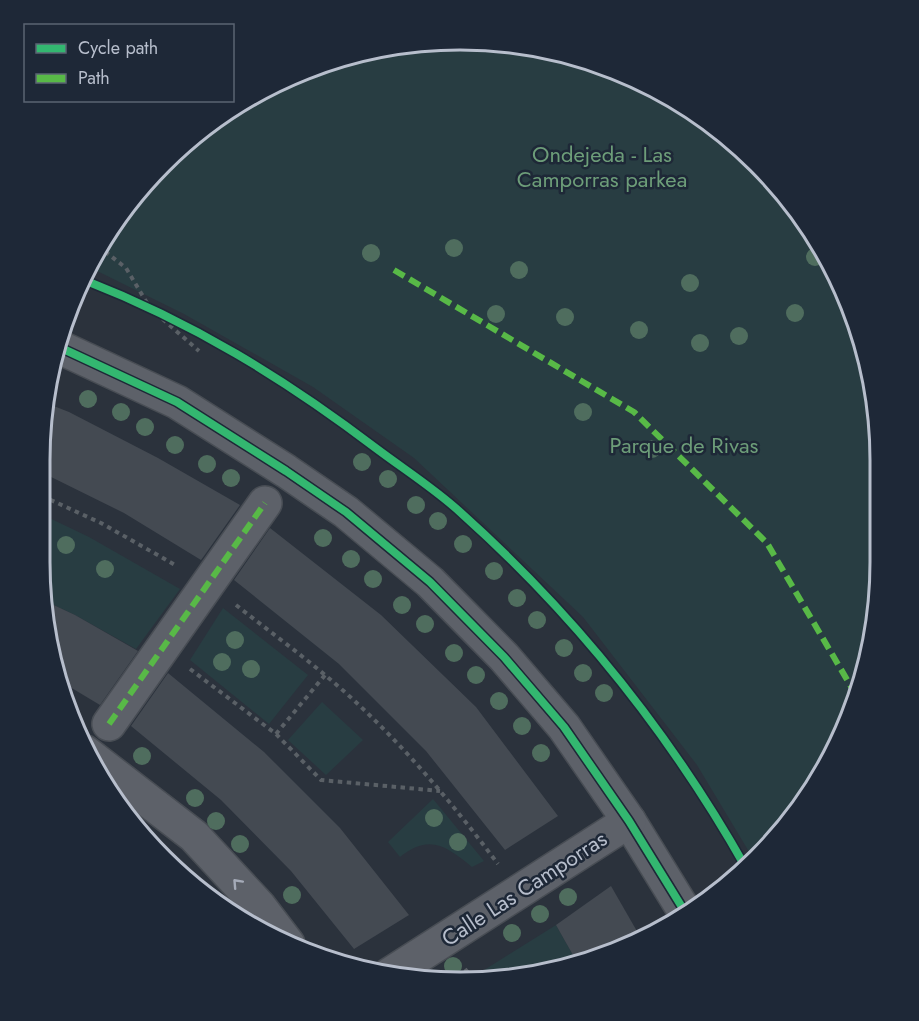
<svg xmlns="http://www.w3.org/2000/svg" width="919" height="1021" viewBox="0 0 919 1021" font-family="Jost,sans-serif">
	<style>
		.green { fill: #283d42 }
		.building { fill: #444a52 }
		.lines { fill: none; stroke-linecap: round; stroke-linejoin: round }
		.minor-casing { stroke: #484d54; stroke-width: 36 }
		.path { stroke: #5a6066; stroke-width: 4; stroke-dasharray: 4.5 4.5; stroke-linecap: butt }
		.minor { stroke: #5d6169; stroke-width: 33 }
		.quiet { stroke: #58b947; stroke-width: 6; stroke-dasharray: 12 6; stroke-linecap: butt }
		.cycleway-casing { stroke: #1e2837; stroke-width: 11 }
		.cycleway { stroke: #33b770; stroke-width: 8 }
		.tree { fill: #4f6d5e }
		.oneway { stroke: #a5abb8 }
		.labels { text-anchor: middle; stroke-width: 5; stroke-linejoin: round; paint-order: stroke }
		.park-label { font-size: 22px; fill: #6d9d79; stroke: #1e2837 }
		.street-label { font-size: 22px; fill: #b7becc; stroke: #1e2837 }
		.rim { fill: none; stroke: #b7becc; stroke-width: 3 }
	</style>
	<rect width="100%" height="100%" fill="#2b323c"/>
	<g class="green">
		<polygon points="432,40 515,43 595,61 670,96 737,144 793,204 837,274 866,351 879,432 879,589 866,670 837,747 793,818 754,860 697,765 583,617 414,458 313,387 184,314 89,267 96,249 144,182 204,126 274,82 351,53"/>
		<polygon points="41,514 89,537 180,589 136,649 75,615 43,600 39,561"/>
		<polygon points="223,608 308,675 269,724 190,660"/>
		<polygon points="322,702 363,740 326,775 288,740"/>
		<path d="M433 799 484 861 472 867C447 847 430 833 400 857L388 842Z"/>
		<polygon points="556,925 578,964 568,968 486,979 481,972"/>
	</g>
	<g class="building">
		<polygon points="46,403 69,412 158,458 240,505 204,556 201,560 124,513 43,473"/>
		<polygon points="270,528 381,615 476,707 558,816 505,850 426,751 339,664 234,580"/>
		<polygon points="43,600 75,615 138,651 100,705 60,681 47,644"/>
		<polygon points="168,673 264,752 340,828 409,915 354,949 291,871 221,800 131,726"/>
		<polygon points="611,886 642,940 578,964 556,925"/>
	</g>
	<g class="lines">
		<g class="minor-casing">
			<g id="minor">
				<polyline points="59,347 177,402 286,471 346,512 430,582 504,657 564,727 629,821 685,912"/>
				<polyline points="109,724 265,503"/>
				<polyline points="85,752 194,836 259,906 288,944"/>
				<polyline points="389,975 629,821"/>
			</g>
		</g>
		<g class="path">
			<polyline points="98,246 126,268 150,308 199,351"/>
			<polyline points="42,496 101,523 177,566"/>
			<path d="M236 605C278 638 321 669 360 706 411 754 456 808 498 864"/>
			<polyline points="190,669 276,734 321,780 440,791"/>
			<polyline points="276,734 325,675"/>
			<polyline points="465,969 474,980"/>
		</g>
		<use href="#minor" class="minor"/>
		<g class="quiet">
			<polyline points="394,270 634,412 767,543 856,695"/>
			<polyline points="109,724 265,503"/>
		</g>
		<g class="cycleway-casing">
			<g id="cycleway">
				<path d="M84 280C192 322 285 379 377 449 405 470 435 489 460 512 574 614 671 735 746 868"/>
				<polyline points="59,347 177,402 286,471 346,512 430,582 504,657 564,727 629,821 685,912"/>
			</g>
		</g>
		<use href="#cycleway" class="cycleway"/>
	</g>
	<g class="tree">
		<circle cx="454" cy="248" r="9"/>
		<circle cx="371" cy="253" r="9"/>
		<circle cx="815" cy="257" r="9"/>
		<circle cx="519" cy="270" r="9"/>
		<circle cx="690" cy="283" r="9"/>
		<circle cx="795" cy="313" r="9"/>
		<circle cx="496" cy="314" r="9"/>
		<circle cx="565" cy="317" r="9"/>
		<circle cx="639" cy="330" r="9"/>
		<circle cx="739" cy="336" r="9"/>
		<circle cx="700" cy="343" r="9"/>
		<circle cx="88" cy="399" r="9"/>
		<circle cx="121" cy="412" r="9"/>
		<circle cx="583" cy="412" r="9"/>
		<circle cx="145" cy="427" r="9"/>
		<circle cx="175" cy="445" r="9"/>
		<circle cx="652" cy="449" r="9"/>
		<circle cx="362" cy="462" r="9"/>
		<circle cx="207" cy="464" r="9"/>
		<circle cx="231" cy="478" r="9"/>
		<circle cx="388" cy="479" r="9"/>
		<circle cx="416" cy="505" r="9"/>
		<circle cx="438" cy="521" r="9"/>
		<circle cx="323" cy="538" r="9"/>
		<circle cx="463" cy="544" r="9"/>
		<circle cx="66" cy="545" r="9"/>
		<circle cx="351" cy="559" r="9"/>
		<circle cx="105" cy="569" r="9"/>
		<circle cx="494" cy="571" r="9"/>
		<circle cx="373" cy="579" r="9"/>
		<circle cx="517" cy="598" r="9"/>
		<circle cx="402" cy="605" r="9"/>
		<circle cx="537" cy="620" r="9"/>
		<circle cx="425" cy="624" r="9"/>
		<circle cx="235" cy="640" r="9"/>
		<circle cx="564" cy="648" r="9"/>
		<circle cx="454" cy="653" r="9"/>
		<circle cx="222" cy="662" r="9"/>
		<circle cx="251" cy="669" r="9"/>
		<circle cx="583" cy="673" r="9"/>
		<circle cx="476" cy="675" r="9"/>
		<circle cx="604" cy="693" r="9"/>
		<circle cx="499" cy="701" r="9"/>
		<circle cx="522" cy="726" r="9"/>
		<circle cx="541" cy="753" r="9"/>
		<circle cx="142" cy="756" r="9"/>
		<circle cx="195" cy="798" r="9"/>
		<circle cx="434" cy="818" r="9"/>
		<circle cx="216" cy="821" r="9"/>
		<circle cx="458" cy="842" r="9"/>
		<circle cx="240" cy="844" r="9"/>
		<circle cx="292" cy="895" r="9"/>
		<circle cx="568" cy="897" r="9"/>
		<circle cx="540" cy="914" r="9"/>
		<circle cx="512" cy="933" r="9"/>
		<circle cx="453" cy="966" r="9"/>
	</g>
	<defs><path id="oneway-chevron" d="M-2-3.5L2.5 0L-2 3.5" fill="none" stroke-width="1.6" stroke-linecap="round" stroke-linejoin="round" transform="scale(1.5)"/></defs>
	<use class="oneway" href="#oneway-chevron" transform="translate(237 883) rotate(-133)"/>
	<g class="labels">
		<g class="park-label">
			<text x="602" y="162">Ondejeda - Las<tspan x="602" dy="25">Camporras parkea</tspan></text>
			<text x="684" y="453">Parque de Rivas</text>
		</g>
		<g class="street-label">
			<text transform="translate(524 888) rotate(-33)" y="8">Calle Las Camporras</text>
		</g>
	</g>
	<path d="M0 0H919V1021H0ZM460 50H460A410 410 0 0 1 870 460V562A410 410 0 0 1 460 972H460A410 410 0 0 1 50 562V460A410 410 0 0 1 460 50Z" fill="#1e2837" fill-rule="evenodd"/>
	<path class="rim" d="M460 50H460A410 410 0 0 1 870 460V562A410 410 0 0 1 460 972H460A410 410 0 0 1 50 562V460A410 410 0 0 1 460 50Z"/>
	<rect x="24" y="24" width="210" height="78" fill="#1e2837" stroke="#5b6473" stroke-width="1.5"/>
	<rect x="36" y="44" width="30" height="9" fill="#33b770" stroke="#5b6473" stroke-width="1.5"/>
	<text x="78" y="54" font-size="18" fill="#b7becc">Cycle path</text>
	<rect x="36" y="74" width="30" height="9" fill="#58b947" stroke="#5b6473" stroke-width="1.5"/>
	<text x="78" y="84" font-size="18" fill="#b7becc">Path</text>
</svg>
